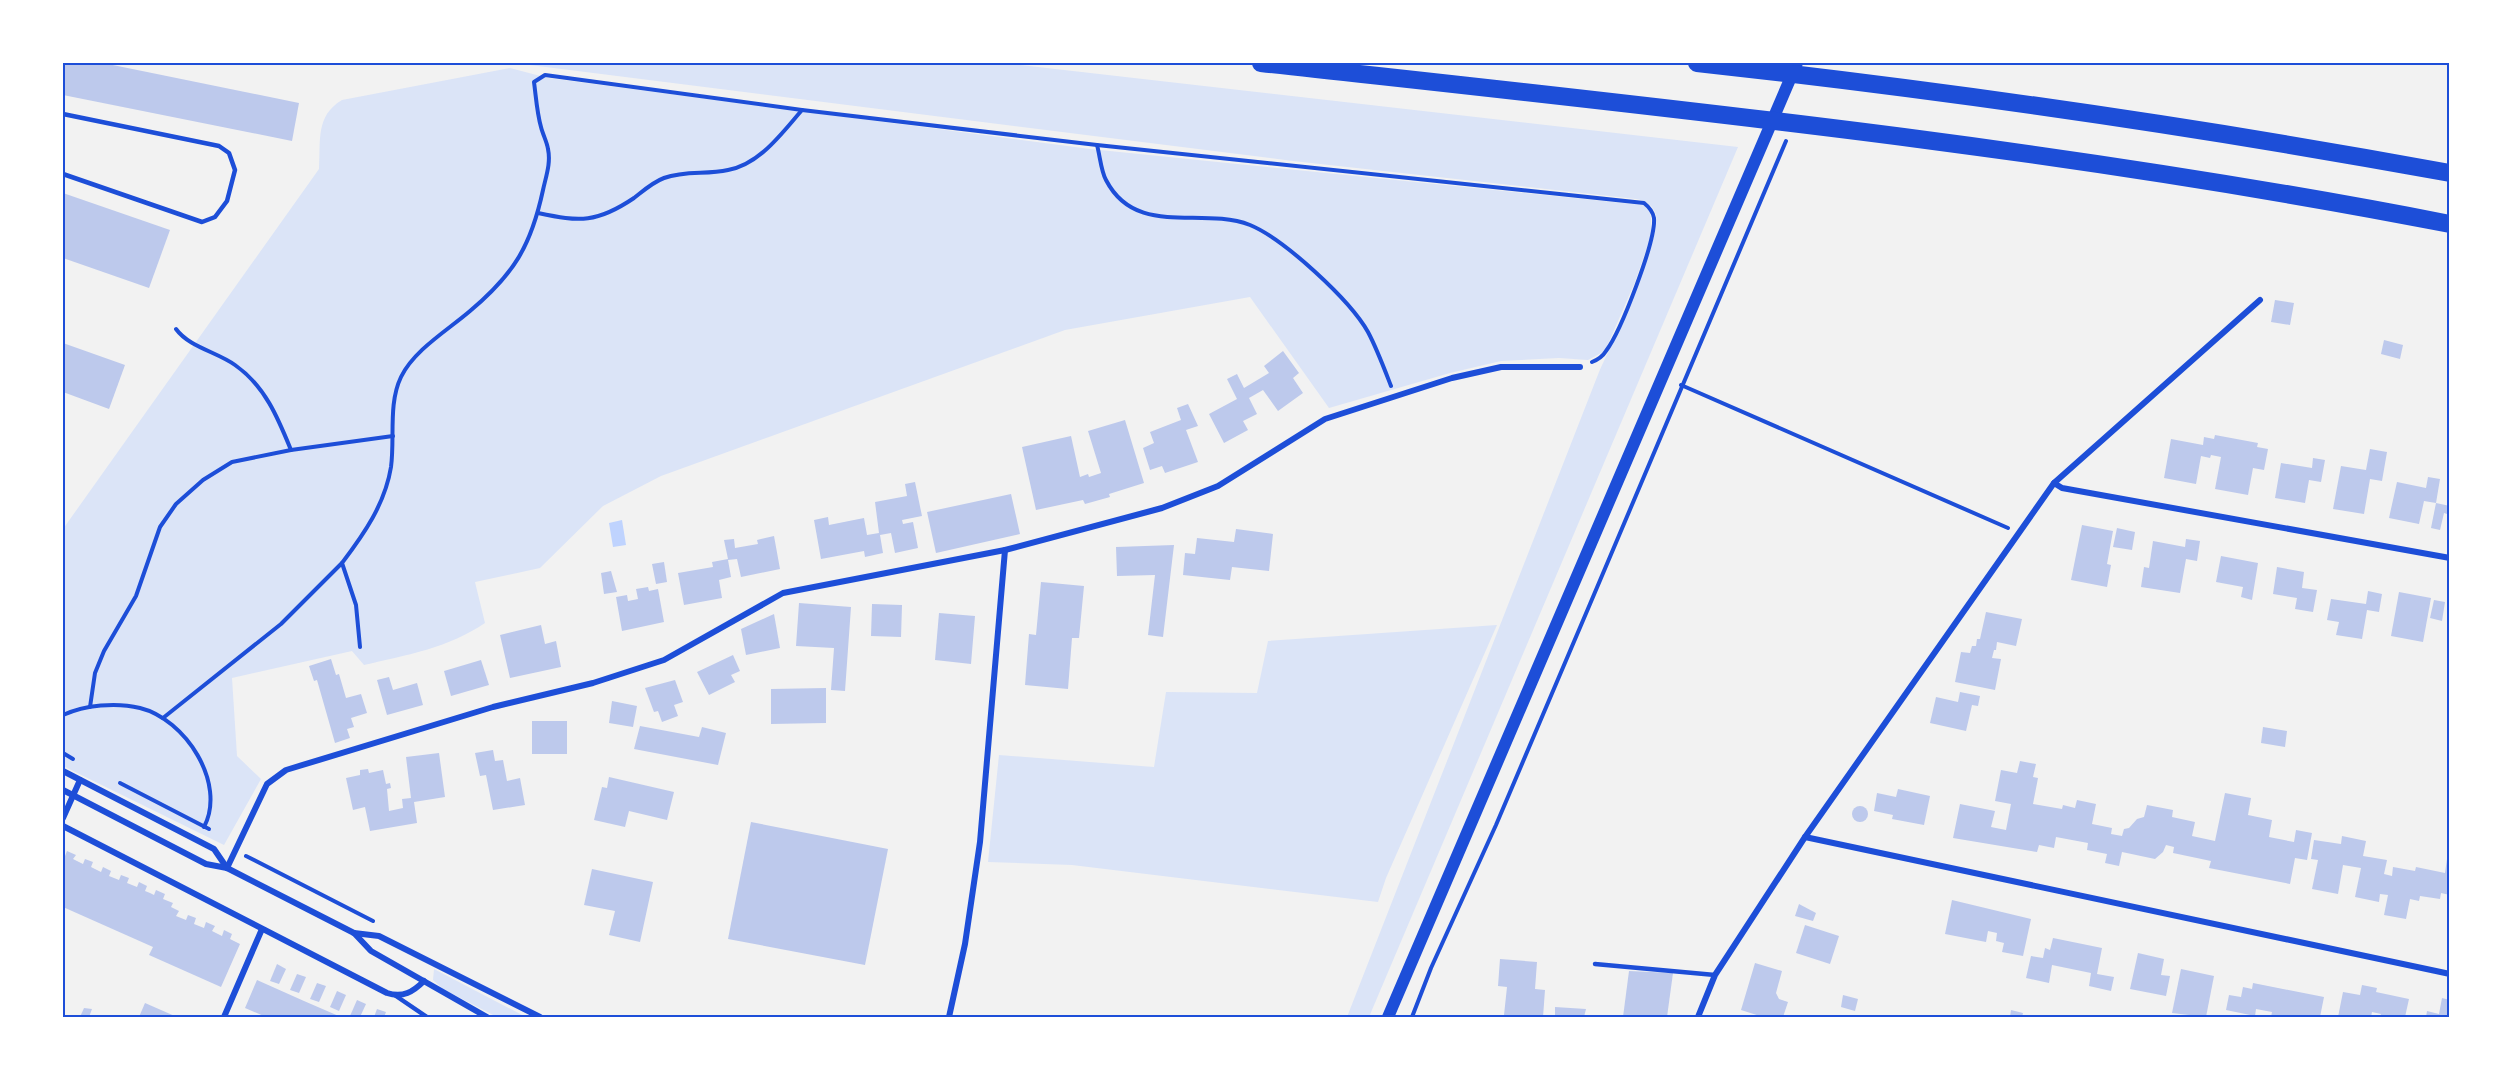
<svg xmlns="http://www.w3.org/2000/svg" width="2513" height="1080" viewBox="0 0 2513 1080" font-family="Jost,sans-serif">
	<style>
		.green { fill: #dbe4f7 }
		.water { fill: #bfd3fe }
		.building { fill: #bdc9ec }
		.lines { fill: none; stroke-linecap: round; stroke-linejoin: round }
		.path { stroke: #1d4ed8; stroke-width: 4 }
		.service { stroke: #1d4ed8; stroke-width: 4.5 }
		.minor { stroke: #1d4ed8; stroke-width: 6 }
		.secondary { stroke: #1d4ed8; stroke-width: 12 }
		.motorway { stroke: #1d4ed8; stroke-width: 18 }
		.neatline { fill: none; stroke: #1d4ed8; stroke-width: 2 }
	</style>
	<rect width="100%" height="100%" fill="#f2f2f2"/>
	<g class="green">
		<path d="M514 63H1003L1738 147 1369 1017H1347L1599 372C1611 346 1662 239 1656 215 1653 205 1646 201 1636 199L1293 161Z"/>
		<path d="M510 68 548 78 1090 149 1643 205 1649 210 1651 218V236L1635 282 1605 351 1588 360 1559 358 1501 361 1450 373 1329 408 1250 297 1065 330 661 476 603 506 540 568 475 582 485 623C448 648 407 655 364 665L352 651 232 678 237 756 261 779 224 845 63 766V529L319 169C321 141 315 116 342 100Z"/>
		<polygon points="1497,625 1386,878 1378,902 1072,865 988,862 999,755 1154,767 1166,692 1257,693 1268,641"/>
		<polygon points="434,969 526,1017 497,1017 443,989 433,980"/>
	</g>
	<polygon class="water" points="622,520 626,545 613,547 609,523"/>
	<g class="building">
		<polygon points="63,63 103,63 299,103 292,141 63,95"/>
		<polygon points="63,193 170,230 149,288 63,258"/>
		<polygon points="2275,300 2294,303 2290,325 2271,322"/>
		<polygon points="2384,340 2403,345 2400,359 2381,354"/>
		<polygon points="63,343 125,365 109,409 63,392"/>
		<polygon points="1283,351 1299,373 1293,378 1303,393 1278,411 1263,390 1249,398 1257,414 1243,421 1248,430 1224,443 1209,414 1237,399 1227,379 1237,374 1244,388 1269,373 1264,366"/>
		<polygon points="1188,404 1198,426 1186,430 1198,462 1165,473 1162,466 1150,470 1143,448 1154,443 1150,432 1181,420 1177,408"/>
		<polygon points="1125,420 1144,483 1109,494 1110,497 1085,504 1083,500 1036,510 1022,447 1071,436 1080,477 1088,474 1089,477 1101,473 1088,431"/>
		<polygon points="2215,435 2258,443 2257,447 2268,449 2264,470 2253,468 2248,495 2215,489 2221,457 2211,455 2210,458 2201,456 2196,484 2164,478 2171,439 2203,445 2204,437 2214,439"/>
		<polygon points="2370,449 2387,452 2382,481 2370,479 2364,514 2333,509 2341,466 2366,470"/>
		<polygon points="2313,458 2325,460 2321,482 2309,480 2305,503 2275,498 2281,463 2312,468"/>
		<polygon points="2428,477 2440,479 2436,503 2424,501 2419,524 2389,518 2397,482 2426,488"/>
		<polygon points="915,482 922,516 902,520 903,524 913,522 918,548 895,553 891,533 880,535 883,553 865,557 864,551 821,559 814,520 828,517 829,525 864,518 867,535 879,533 875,502 907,496 905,484"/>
		<polygon points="1011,494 1020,534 936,553 927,512"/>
		<polygon points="2436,503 2450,506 2450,515 2444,513 2440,530 2431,528"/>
		<polygon points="2082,525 2113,531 2107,564 2111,565 2107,587 2071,580"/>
		<polygon points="2117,528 2135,532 2132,550 2113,547"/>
		<polygon points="1236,529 1273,534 1269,571 1232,567 1230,580 1183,575 1185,553 1195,554 1197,538 1234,542"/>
		<polygon points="774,536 780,569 741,577 737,559 728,560 731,577 719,580 722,598 684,605 678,573 713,567 712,562 728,559 724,540 734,539 735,548 758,544 757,540"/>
		<polygon points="2186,539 2200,541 2197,561 2186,559 2180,593 2141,587 2144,567 2149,568 2153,541 2185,547"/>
		<polygon points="1174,545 1163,637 1148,635 1155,575 1117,576 1116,547"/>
		<polygon points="2221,556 2258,563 2252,600 2241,597 2243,587 2216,582"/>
		<polygon points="664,562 667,582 656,584 652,564"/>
		<polygon points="2277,567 2304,572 2302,588 2317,590 2313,612 2295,609 2297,598 2273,594"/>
		<polygon points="611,571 617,592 604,594 601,573"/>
		<polygon points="1041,582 1084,586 1079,638 1072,638 1068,689 1025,685 1029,634 1036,635"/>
		<polygon points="648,587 649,591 658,589 664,622 622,631 616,597 627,595 628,601 638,599 636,589"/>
		<polygon points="2368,591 2382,594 2379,612 2367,610 2362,639 2336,635 2339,622 2327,620 2331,599 2366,604"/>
		<polygon points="2399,592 2431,598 2423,642 2391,636"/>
		<polygon points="2434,600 2445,602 2442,621 2430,618"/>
		<polygon points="799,603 851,607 845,691 831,690 834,648 796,646"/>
		<polygon points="872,604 902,605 901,637 871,636"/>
		<polygon points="1986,612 2022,619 2016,646 1997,642 1996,650 1994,650 1992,658 2001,659 1995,690 1955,682 1961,652 1970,653 1972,646 1976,646 1977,639 1980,639"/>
		<polygon points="939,613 975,616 971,664 935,660"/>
		<polygon points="774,614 780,648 746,655 741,629"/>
		<polygon points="541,625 545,644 556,641 561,667 510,678 500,635"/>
		<polygon points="733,655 740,671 731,675 735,682 709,695 697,672"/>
		<polygon points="331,659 336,675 339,674 346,698 361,694 367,713 351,718 354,727 347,729 350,738 335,743 317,680 314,681 309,666"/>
		<polygon points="481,660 489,685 451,696 444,671"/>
		<polygon points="389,677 393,690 417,683 423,705 387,715 377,680"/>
		<polygon points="675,680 683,702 674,705 678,716 662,722 658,711 654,712 645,688"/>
		<polygon points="826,688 826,723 771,724 771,689"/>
		<polygon points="1960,692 1980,696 1978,706 1972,705 1966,731 1930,723 1936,697 1958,702"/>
		<polygon points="612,701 637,706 633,727 609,723"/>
		<rect x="532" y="721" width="35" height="33"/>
		<polygon points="640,726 699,737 702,727 726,733 718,765 634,749"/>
		<polygon points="2263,727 2287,731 2285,747 2261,743"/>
		<polygon points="493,750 495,761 503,760 507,781 520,778 525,805 493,810 486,775 480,776 475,753"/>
		<polygon points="439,753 445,797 414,802 417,823 370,831 365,807 353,810 346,778 360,775 360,770 368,769 369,773 383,770 386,784 390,783 391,788 387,789 389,811 403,808 402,799 411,798 406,757"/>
		<polygon points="2020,761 2036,764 2033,777 2038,778 2033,804 2062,809 2063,805 2075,808 2077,800 2096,804 2092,824 2112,828 2111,834 2122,836 2124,829 2129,828 2137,819 2144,817 2147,805 2173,810 2172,817 2195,822 2192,836 2215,841 2225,793 2251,798 2248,815 2272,820 2269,837 2294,842 2296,830 2312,833 2307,860 2295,858 2290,884 2209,868 2211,861 2173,853 2174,847 2166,845 2163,852 2155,859 2122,852 2119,866 2105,863 2107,854 2087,850 2088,843 2056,837 2054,848 2039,845 2037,852 1953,838 1960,804 1995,811 1991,827 2006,830 2011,804 1995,801 2001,770 2017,773"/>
		<polygon points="609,777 674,792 667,820 629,811 625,827 594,820 602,787 607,788"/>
		<polygon points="1898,789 1930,796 1924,825 1892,819 1893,815 1874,811 1877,793 1896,797"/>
		<circle cx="1860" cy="814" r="8"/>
		<polygon points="751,822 888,849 865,965 728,939"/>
		<polygon points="2342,836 2366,841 2363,856 2387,860 2384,874 2392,876 2393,867 2415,871 2416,867 2445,873 2447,859 2450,860 2450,895 2441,893 2440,899 2420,896 2419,901 2410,899 2406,919 2384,915 2388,895 2380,894 2379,902 2355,897 2361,868 2343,865 2338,894 2312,889 2318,860 2311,859 2314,840 2341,844"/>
		<polygon points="67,851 76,855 73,859 83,864 85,859 93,862 91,867 101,872 103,867 111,871 109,876 119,880 121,875 129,878 127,883 137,887 139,882 147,886 145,891 150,893 154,895 156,890 165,894 163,899 173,903 171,907 179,911 176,916 186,920 188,915 196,918 194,924 204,928 206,922 215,926 212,931 222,936 224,930 232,934 230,939 240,944 221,987 149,955 153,947 63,907 63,861"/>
		<polygon points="592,869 653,882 640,942 609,935 615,911 584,905"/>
		<polygon points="1952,900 2031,919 2023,956 2002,952 2004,943 1996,941 1997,933 1988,931 1986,942 1945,934"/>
		<polygon points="1799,904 1816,913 1813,921 1795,916"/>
		<polygon points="1805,925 1839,936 1830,964 1796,953"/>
		<polygon points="2053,938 2102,948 2097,974 2114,977 2111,991 2089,986 2091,973 2052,965 2049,983 2026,978 2031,956 2043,958 2045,948 2050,950"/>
		<polygon points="2138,953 2164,959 2161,975 2170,976 2166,996 2130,989"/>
		<polygon points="1500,959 1537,962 1535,989 1545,990 1543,1017 1504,1015 1507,987 1498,986"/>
		<polygon points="1755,963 1782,971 1776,993 1779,999 1788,1002 1783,1017 1763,1017 1741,1010"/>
		<polygon points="277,964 286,969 279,984 270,981"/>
		<polygon points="2181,969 2214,976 2206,1017 2172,1013"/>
		<polygon points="1629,971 1673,973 1667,1017 1623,1017"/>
		<polygon points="297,974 306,977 299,993 290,990"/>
		<polygon points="257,980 304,1001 341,1017 266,1017 245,1008"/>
		<polygon points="317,983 326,986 319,1002 310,999"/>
		<polygon points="2253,983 2324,997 2320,1017 2271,1017 2272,1012 2256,1009 2255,1016 2226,1010 2229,995 2241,997 2243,987 2252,989"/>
		<polygon points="2362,985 2377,988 2376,992 2409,999 2405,1017 2380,1017 2381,1014 2372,1012 2371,1017 2338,1017 2343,992 2360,995"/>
		<polygon points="337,991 346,995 339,1011 330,1007"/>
		<polygon points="1843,995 1858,999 1855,1011 1841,1007"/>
		<polygon points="2442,998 2450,1000 2450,1017 2426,1017 2427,1011 2439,1014"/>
		<polygon points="357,1000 366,1004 360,1017 353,1017 350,1016"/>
		<polygon points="145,1003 177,1017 139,1017"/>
		<polygon points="1555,1007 1586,1009 1584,1017 1555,1017"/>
		<polygon points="84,1008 92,1009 89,1017 80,1017"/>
		<polygon points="377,1009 386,1012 384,1017 374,1017"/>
		<polygon points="2011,1010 2023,1013 2022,1017 2010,1017"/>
	</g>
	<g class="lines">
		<g class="path">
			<path d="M1097 145C1100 156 1101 171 1106 180 1136 238 1200 206 1250 225 1284 239 1350 300 1368 332 1377 349 1384 368 1391 386"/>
			<path d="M538 213C580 222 597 223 634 198 643 191 653 182 664 178 686 170 706 175 728 170 760 164 782 133 802 110"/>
			<path d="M176 329C189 347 217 352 235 365 265 386 278 418 291 450"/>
			<polyline points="1681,385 2008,528"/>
			<path d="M360 647 356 605 342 563C364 534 385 504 391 467 395 438 388 404 401 377 414 350 448 330 470 311 514 274 531 246 543 190 546 176 551 163 548 149 547 142 543 135 541 127 537 113 536 97 534 82L545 75 802 110 1097 145 1644 203C1649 207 1653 212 1654 218 1656 241 1621 331 1606 351 1603 356 1597 360 1592 362"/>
			<polyline points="90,707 95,673 104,651 136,596 160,527 176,504 203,480 232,462 291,450 393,436"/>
			<path d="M63 715C85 705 116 702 140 708 185 719 227 783 204 827"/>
			<polyline points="163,718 281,624 342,563"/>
			<polyline points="63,753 73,759"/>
			<polyline points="120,783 209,829"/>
			<polyline points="246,856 373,921"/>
			<polyline points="1412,1017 1431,968 1496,825 1590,604 1786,141"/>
		</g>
		<g class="service">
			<polyline points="63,114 219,146 229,153 235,170 227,201 215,217 202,222 63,174"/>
			<polyline points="1595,964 1715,975"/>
			<polyline points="396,996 427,1017"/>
		</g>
		<g class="minor">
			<polyline points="2054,483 2062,488 2450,558"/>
			<polyline points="63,771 214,849 227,868"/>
			<polyline points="63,790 206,864 227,868 354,933 371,951 487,1017"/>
			<polyline points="63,818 80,780"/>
			<path d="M63 826 387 993C403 998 413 992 424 981"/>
			<polyline points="1805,837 2450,974"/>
			<polyline points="227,868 267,784 286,770 493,707 593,683 664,660 783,593 1005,550 1162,508 1218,486 1325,419 1452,378 1501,367 1580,367"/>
			<polyline points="354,933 379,936 540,1017"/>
			<polyline points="224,1017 262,929"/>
			<polyline points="949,1017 965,944 980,842 1005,550"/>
			<polyline points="1698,1017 1715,975 1805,837 2054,483 2260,300"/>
		</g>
		<polyline class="secondary" points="1388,1017 1797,63"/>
		<g class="motorway">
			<path d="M1261 63C1659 107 2057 147 2450 224"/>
			<path d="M1697 63C1949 91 2200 127 2450 173"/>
		</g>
	</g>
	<rect width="2513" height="1080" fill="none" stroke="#ffffff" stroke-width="129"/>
	<rect x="64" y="64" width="2384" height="952" class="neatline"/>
</svg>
